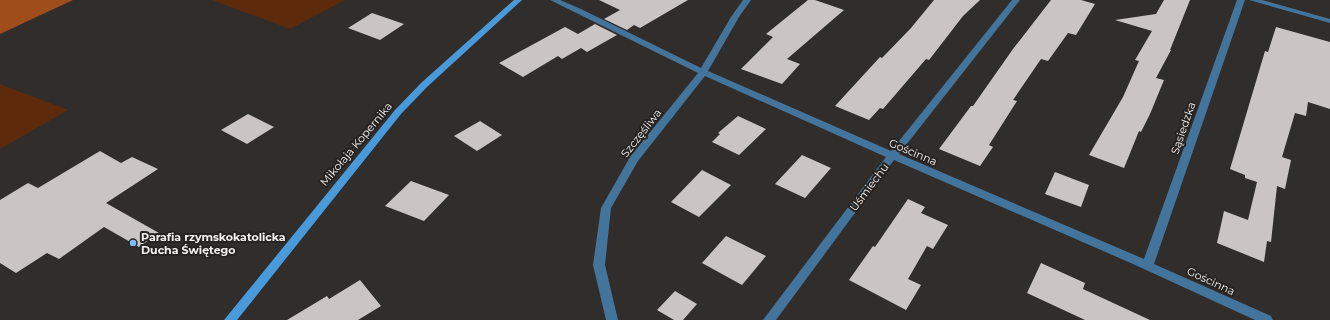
<svg xmlns="http://www.w3.org/2000/svg" width="1330" height="320" viewBox="0 0 1330 320" font-family="Montserrat,sans-serif">
	<style>
		.green { fill: #5d2b0c }
		.forest { fill: #9f4e1b }
		.building { fill: #cac5c2 }
		.lines { fill: none; stroke-linecap: round; stroke-linejoin: round }
		.street { fill: #43749c; fill-rule: evenodd }
		.secondary { fill: #499adb; fill-rule: evenodd }
		.poi-dot { fill: #7abef8; stroke: #272321; stroke-width: 1.5 }
		.labels { text-anchor: middle; stroke-width: 4; stroke-linejoin: round; paint-order: stroke }
		.street-label { font-size: 11px; fill: #f3f1ef; stroke: #272321 }
		.poi-label { font-size: 11px; font-weight: bold; fill: #f3f1ef; stroke: #272321; text-anchor: start }
	</style>
	<rect width="100%" height="100%" fill="#312d2b"/>
	<g class="green">
		<polygon points="212,0 345,0 290,29"/>
		<polygon points="0,84 68,110 0,149"/>
	</g>
	<polygon class="forest" points="0,0 73,0 0,34"/>
	<g class="building">
		<polygon points="599,0 688,0 640,28 634,25 627,30 604,19 620,10"/>
		<polygon points="808,0 815,0 844,10 787,59 800,64 782,84 741,69 773,37 766,34"/>
		<polygon points="934,0 980,0 963,16 929,60 926,59 883,109 880,108 869,120 835,106 880,57 882,58 911,28"/>
		<polygon points="1051,0 1081,0 1095,4 1076,35 1068,33 1048,61 1041,59 1013,100 1017,101 989,145 993,147 980,166 939,149 971,106 973,106 1013,49"/>
		<polygon points="1164,0 1190,0 1170,50 1171,50 1156,78 1164,80 1150,114 1141,132 1139,131 1124,168 1089,155 1123,97 1139,61 1135,60 1152,31 1115,20 1156,14"/>
		<polygon points="372,13 404,24 380,40 348,28"/>
		<polygon points="595,24 617,35 587,52 581,48 562,59 558,56 523,77 499,63 565,27 578,34"/>
		<polygon points="1276,27 1330,42 1330,109 1308,102 1306,116 1295,113 1282,157 1291,160 1285,189 1277,186 1271,242 1267,241 1264,262 1217,243 1224,211 1248,220 1257,182 1245,178 1245,175 1230,169 1265,51 1268,52"/>
		<polygon points="248,114 274,127 247,144 221,130"/>
		<polygon points="738,116 766,129 739,155 712,142 720,134 718,133"/>
		<polygon points="480,121 502,135 477,151 454,136"/>
		<polygon points="100,151 121,163 132,157 158,169 106,203 159,233 139,247 104,227 59,259 47,253 16,273 0,263 0,200 28,183 38,188"/>
		<polygon points="802,155 831,168 805,198 775,184"/>
		<polygon points="702,170 731,185 699,217 671,202"/>
		<polygon points="1055,172 1089,185 1081,207 1045,194"/>
		<polygon points="411,181 449,195 424,221 385,206"/>
		<polygon points="908,199 925,207 921,213 948,225 933,249 927,246 908,279 921,285 906,310 849,280 873,246 875,247"/>
		<polygon points="726,236 766,256 742,285 702,263"/>
		<polygon points="1041,263 1085,283 1083,289 1150,320 1085,320 1027,293"/>
		<polygon points="360,280 381,306 358,320 287,320 327,296 329,299"/>
		<polygon points="675,291 697,304 683,320 674,320 657,310"/>
	</g>
	<g class="lines">
		<g class="street">
			<polygon points="550,0 560,0 581,9 701,68 731,17 743,0 751,0 739,17 708,71 891,151 1012,0 1020,0 899,154 1144,259 1237,0 1245,0 1154,264 1271,316 1273,320 1255,320 1133,264 894,160 776,320 763,320 886,157 705,76 638,161 611,208 605,265 618,320 606,320 593,265 601,208 630,157 698,73"/>
			<polygon points="1249,0 1262,0 1330,19 1330,23"/>
		</g>
		<polygon class="secondary" points="514,0 522,0 427,87 401,114 237,320 224,320 395,110 421,83"/>
	</g>
	<circle class="poi-dot" cx="133" cy="243" r="4"/>
	<g class="labels">
		<g class="street-label">
			<text transform="translate(1183 128) rotate(-71)" y="4">Sąsiedzka</text>
			<text transform="translate(641 133) rotate(-52)" y="4">Szczęśliwa</text>
			<text transform="translate(356 144) rotate(-50)" y="4">Mikołaja Kopernika</text>
			<text transform="translate(913 152) rotate(23)" y="4">Gościnna</text>
			<text transform="translate(869 187) rotate(-53)" y="4">Uśmiechu</text>
			<text transform="translate(1211 281) rotate(25)" y="4">Gościnna</text>
		</g>
		<g class="poi-label">
			<text x="141" y="241">Parafia rzymskokatolicka<tspan x="141" dy="13">Ducha Świętego</tspan></text>
		</g>
	</g>
</svg>
